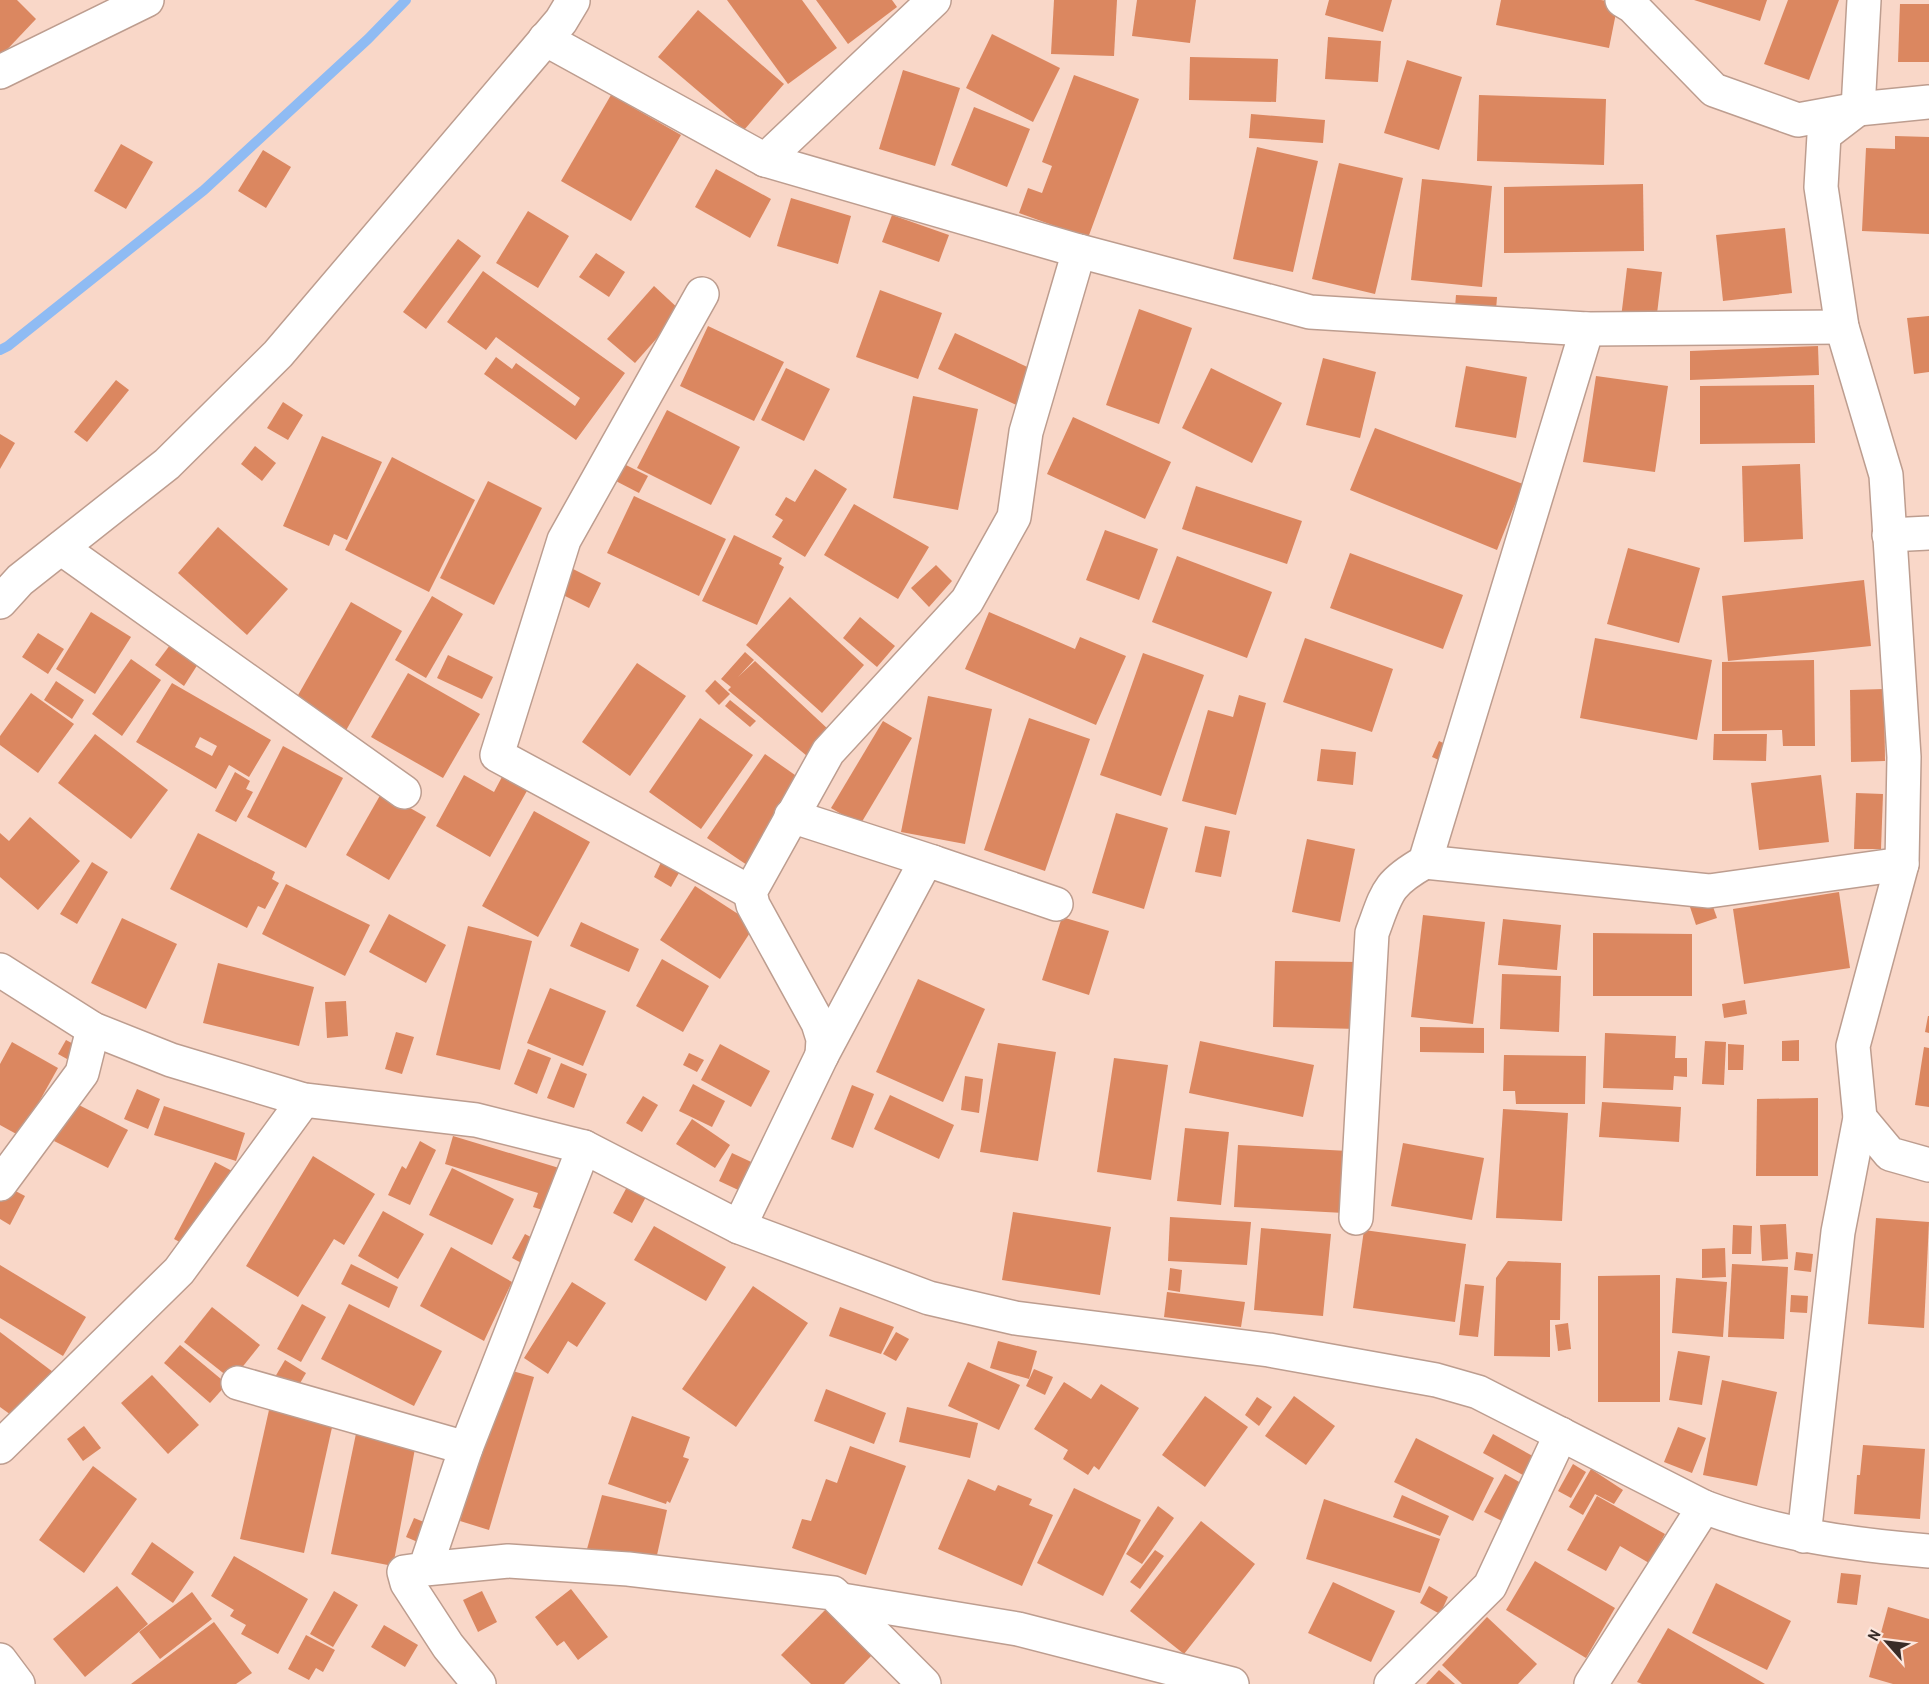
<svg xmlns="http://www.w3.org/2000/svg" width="1929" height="1684" viewBox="0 0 1929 1684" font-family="'Archivo Narrow',sans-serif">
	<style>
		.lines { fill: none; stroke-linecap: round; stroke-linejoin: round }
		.stream { stroke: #8fbbf3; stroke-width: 10 }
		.building { fill: #db8760; fill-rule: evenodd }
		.minor-casing { stroke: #bd9d8f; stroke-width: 36 }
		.minor { stroke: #fff; stroke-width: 33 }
	</style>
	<rect width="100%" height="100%" fill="#f9d7c8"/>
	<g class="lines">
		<polyline class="stream" points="0,350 8,346 204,190 368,39 406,0"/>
	</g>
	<g class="building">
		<polygon points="0,0 17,0 36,19 0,57"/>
		<polygon points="727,0 802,0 837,48 788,84"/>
		<polygon points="816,0 892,0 897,7 848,44"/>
		<polygon points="1054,0 1117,0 1114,56 1051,54"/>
		<polygon points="1137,0 1196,0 1190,43 1132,36"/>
		<polygon points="1329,0 1392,0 1383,32 1325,15"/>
		<polygon points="1501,0 1601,0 1618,3 1609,48 1496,25"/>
		<polygon points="1694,0 1767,0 1760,21"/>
		<polygon points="1788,0 1839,0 1809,80 1764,64"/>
		<polygon points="1900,4 1929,4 1929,62 1898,62"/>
		<polygon points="698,10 784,84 744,130 658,57"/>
		<polygon points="992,34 1060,68 1033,122 966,88"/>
		<polygon points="1328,37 1381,41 1378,82 1325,79"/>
		<polygon points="1190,57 1278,59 1276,102 1189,100"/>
		<polygon points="1407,60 1462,77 1439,150 1384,133"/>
		<polygon points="903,70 960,88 935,166 879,149"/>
		<polygon points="1074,75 1139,99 1088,238 1019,213 1028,188 1042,193 1052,166 1042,162"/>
		<polygon points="611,95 681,135 631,221 561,181"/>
		<polygon points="1479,95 1606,99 1604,165 1477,161"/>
		<polygon points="974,107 1030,129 1007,187 951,165"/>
		<polygon points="1251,114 1325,120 1323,143 1249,138"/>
		<polygon points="1895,136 1929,137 1929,234 1862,231 1866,148 1895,149"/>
		<polygon points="121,144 153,162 126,209 94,191"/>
		<polygon points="1257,147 1318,161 1293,272 1233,259"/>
		<polygon points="263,150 291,167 266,208 238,191"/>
		<polygon points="1339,163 1403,178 1375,294 1312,279"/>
		<polygon points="716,169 771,199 750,238 695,207"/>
		<polygon points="1422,179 1492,186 1482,287 1411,280"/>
		<polygon points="1643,184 1644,251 1504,253 1504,187"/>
		<polygon points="791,198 851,216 838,264 777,246"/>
		<polygon points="528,211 569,236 538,288 496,263"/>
		<polygon points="892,215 949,235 939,262 882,242"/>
		<polygon points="1785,228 1792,293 1723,301 1716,235"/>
		<polygon points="458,239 481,256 426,329 403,312"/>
		<polygon points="596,253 625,272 609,297 579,277"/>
		<polygon points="1627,268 1662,272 1656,322 1621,318"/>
		<polygon points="483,271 625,373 576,440 484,374 496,357 512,369 516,363 575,406 580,398 496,337 486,350 447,322"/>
		<polygon points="654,286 681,311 635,363 607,339"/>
		<polygon points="880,290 942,313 918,379 856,357"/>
		<polygon points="1456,295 1497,297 1495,323 1454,320"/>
		<polygon points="1139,309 1192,328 1159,424 1106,405"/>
		<polygon points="1929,316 1929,372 1914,374 1907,318"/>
		<polygon points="708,326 784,362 754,421 680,386"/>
		<polygon points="955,333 1038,372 1021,407 938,369"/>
		<polygon points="1818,346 1819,375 1690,380 1690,351"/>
		<polygon points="1323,358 1376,372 1360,438 1306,425"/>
		<polygon points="1466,366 1527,377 1516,438 1455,427"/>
		<polygon points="786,368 830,389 804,441 761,420"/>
		<polygon points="1211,368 1282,403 1252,463 1182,428"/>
		<polygon points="1596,376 1668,386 1655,472 1583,462"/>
		<polygon points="116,380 129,390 87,442 74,432"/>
		<polygon points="1814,385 1815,443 1700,444 1700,386"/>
		<polygon points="913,396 978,409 958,510 893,498"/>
		<polygon points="283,402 303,415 288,440 267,428"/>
		<polygon points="667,410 740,447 711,505 637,468"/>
		<polygon points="1073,417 1171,462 1145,519 1047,474"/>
		<polygon points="1375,428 1523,484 1497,550 1350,490"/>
		<polygon points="0,434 15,443 0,469"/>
		<polygon points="322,436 382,462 347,540 334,534 329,546 283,526"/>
		<polygon points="255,446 276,463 262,481 241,464"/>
		<polygon points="392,457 475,500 429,592 345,550"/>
		<polygon points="620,462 648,476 639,493 612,479"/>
		<polygon points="1800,464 1803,539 1744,542 1742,466"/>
		<polygon points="815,469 847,489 805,557 772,537 783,520 775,515 786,497 795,502"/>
		<polygon points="488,481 542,508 494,605 440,578"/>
		<polygon points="1196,486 1302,521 1287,564 1182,529"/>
		<polygon points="634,496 726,539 699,596 607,553"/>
		<polygon points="854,504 929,547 898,599 824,555"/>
		<polygon points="218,527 288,589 247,635 178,573"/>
		<polygon points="1105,530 1158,549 1139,600 1086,580"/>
		<polygon points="734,535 782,558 779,564 784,567 757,625 702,601"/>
		<polygon points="1628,548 1700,568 1679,643 1607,624"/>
		<polygon points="1350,553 1463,595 1443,649 1330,608"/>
		<polygon points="1177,556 1272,592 1247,658 1152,622"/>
		<polygon points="936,565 952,581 929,607 911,588"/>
		<polygon points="569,567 601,583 589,608 557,592"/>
		<polygon points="1864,580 1871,646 1728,661 1722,596"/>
		<polygon points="432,596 463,614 426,678 395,660"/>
		<polygon points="790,597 864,665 822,713 746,645"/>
		<polygon points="351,602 402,631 344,734 293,704"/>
		<polygon points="91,612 131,637 95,694 56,669"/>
		<polygon points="989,612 1075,649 1080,637 1126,656 1096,725 965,669"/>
		<polygon points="860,617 895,646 877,667 843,638"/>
		<polygon points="38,633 64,649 48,674 22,657"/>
		<polygon points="1305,638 1393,669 1372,732 1283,702"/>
		<polygon points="1595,638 1712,660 1697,740 1580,718"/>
		<polygon points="170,645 198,664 184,686 155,665"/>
		<polygon points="745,652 754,660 738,677 755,661 829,730 807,756 728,690 731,687 721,679"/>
		<polygon points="1143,653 1204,675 1161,796 1100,775"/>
		<polygon points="448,655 493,677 482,699 437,678"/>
		<polygon points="131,659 161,680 122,736 92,714"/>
		<polygon points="1814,660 1815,746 1783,746 1782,730 1722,731 1722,662"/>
		<polygon points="637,663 686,696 630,776 582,742"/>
		<polygon points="408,673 480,714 443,778 371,737"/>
		<polygon points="715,680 730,694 719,705 705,691"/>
		<polygon points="56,681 84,700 72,719 44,700"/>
		<path d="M172 683 271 740 249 777 229 765 216 789 136 742ZM200 737 217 746 212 756 195 747Z"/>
		<polygon points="1884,689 1885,761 1851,762 1850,690"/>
		<polygon points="31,693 74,724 38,773 0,745 0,736"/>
		<polygon points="1239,695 1266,703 1236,815 1182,801 1208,710 1233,717"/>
		<polygon points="928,696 992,709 965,844 901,832"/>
		<polygon points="730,700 756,721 750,727 725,706"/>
		<polygon points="700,718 753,755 701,829 649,792"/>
		<polygon points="1029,718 1090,739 1045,871 984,850"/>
		<polygon points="883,721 912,738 860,825 831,808"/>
		<polygon points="95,734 168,790 131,839 58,783"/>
		<polygon points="1714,734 1767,734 1766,761 1713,760"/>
		<polygon points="1439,741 1456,749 1448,764 1432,757"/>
		<polygon points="283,746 343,778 306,848 247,817"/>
		<polygon points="1321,749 1356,752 1353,785 1317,781"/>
		<polygon points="765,754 805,782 747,865 707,838"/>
		<polygon points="235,772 250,781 246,789 253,792 236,822 215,811"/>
		<polygon points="464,775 494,792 503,775 528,789 490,857 436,826"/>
		<polygon points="1821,775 1829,842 1759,850 1751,783"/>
		<polygon points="382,792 426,817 389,880 346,855"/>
		<polygon points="1856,793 1883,794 1881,849 1854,849"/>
		<polygon points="534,811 590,842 538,937 482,906"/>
		<polygon points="1116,813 1168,828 1144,909 1092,893"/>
		<polygon points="30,817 80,861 38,910 0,877 0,833 9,841"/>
		<polygon points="1205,826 1230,831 1221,877 1195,872"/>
		<polygon points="198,833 275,872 272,879 279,883 265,909 258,906 247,928 170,889"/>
		<polygon points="1307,839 1355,849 1340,922 1292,912"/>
		<polygon points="665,854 684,864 671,887 654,877"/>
		<polygon points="92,862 108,872 77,924 60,914"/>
		<polygon points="286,884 370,925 345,976 262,934"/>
		<polygon points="695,886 755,925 720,979 660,940"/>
		<polygon points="1839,892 1850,968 1744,984 1733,909"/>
		<polygon points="1711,901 1717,918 1696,925 1690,907"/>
		<polygon points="389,914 446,945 426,983 369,952"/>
		<polygon points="1423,915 1485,922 1473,1024 1411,1017"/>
		<polygon points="1062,917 1109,931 1089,995 1042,980"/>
		<polygon points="122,918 177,944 146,1009 91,983"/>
		<polygon points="1503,919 1561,925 1557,970 1498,965"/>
		<polygon points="581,922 639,949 629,972 570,946"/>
		<polygon points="468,926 532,941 500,1070 436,1055"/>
		<polygon points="1593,933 1692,934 1692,996 1593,996"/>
		<polygon points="662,959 709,986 683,1032 636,1006"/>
		<polygon points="1275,961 1361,962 1359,1029 1273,1027"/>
		<polygon points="218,963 314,987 299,1046 203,1023"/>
		<polygon points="1502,974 1561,976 1559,1032 1500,1029"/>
		<polygon points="918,979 985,1009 943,1102 876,1072"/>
		<polygon points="550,988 606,1011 583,1066 527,1043"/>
		<polygon points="1745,1000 1747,1014 1724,1018 1722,1004"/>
		<polygon points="346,1001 348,1036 327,1038 325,1002"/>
		<polygon points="1928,1016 1929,1016 1929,1033 1925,1032"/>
		<polygon points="1420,1027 1484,1028 1484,1053 1420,1052"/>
		<polygon points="396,1032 414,1037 402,1074 385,1069"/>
		<polygon points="1605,1033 1676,1036 1675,1058 1687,1058 1687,1077 1674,1076 1673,1090 1603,1088"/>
		<polygon points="66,1040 83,1049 76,1064 58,1054"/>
		<polygon points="1799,1040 1799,1061 1782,1061 1782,1041"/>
		<polygon points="1200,1041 1314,1065 1303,1117 1189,1093"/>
		<polygon points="1705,1041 1726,1042 1724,1085 1702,1084"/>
		<polygon points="12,1042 58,1068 20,1136 0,1125 0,1064"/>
		<polygon points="998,1043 1056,1052 1038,1161 980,1152"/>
		<polygon points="720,1044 770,1071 751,1107 701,1080"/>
		<polygon points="1728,1044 1744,1045 1743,1070 1728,1070"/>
		<polygon points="1924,1047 1929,1048 1929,1107 1915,1105"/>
		<polygon points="528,1049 551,1058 537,1094 514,1084"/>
		<polygon points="689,1053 704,1060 697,1072 683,1065"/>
		<polygon points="1504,1055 1586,1056 1585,1104 1516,1104 1515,1091 1503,1091"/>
		<polygon points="1114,1058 1168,1065 1151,1180 1097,1172"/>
		<polygon points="561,1063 587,1074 574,1108 547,1098"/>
		<polygon points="965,1076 983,1079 979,1113 961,1110"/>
		<polygon points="693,1084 725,1101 712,1127 679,1111"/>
		<polygon points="852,1085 874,1094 853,1148 831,1139"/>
		<polygon points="137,1089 160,1099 148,1129 124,1119"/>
		<polygon points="890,1095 954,1125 939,1159 874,1129"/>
		<polygon points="643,1096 658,1105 642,1132 626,1123"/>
		<polygon points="1818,1098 1818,1176 1756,1176 1757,1099"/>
		<polygon points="73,1102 128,1130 108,1168 54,1141"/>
		<polygon points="1602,1102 1681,1107 1679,1142 1599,1137"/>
		<polygon points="164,1106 245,1133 236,1161 154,1135"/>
		<polygon points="1503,1109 1568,1113 1562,1221 1496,1218"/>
		<polygon points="692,1119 730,1145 715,1168 676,1144"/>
		<polygon points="1185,1128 1229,1132 1221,1205 1177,1201"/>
		<polygon points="453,1136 569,1171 556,1214 533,1207 538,1193 445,1164"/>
		<polygon points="420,1141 436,1150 410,1205 388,1195 402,1166 406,1169"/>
		<polygon points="1403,1143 1484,1158 1472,1220 1391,1206"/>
		<polygon points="1238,1145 1348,1151 1344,1213 1234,1207"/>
		<polygon points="732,1153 762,1167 749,1195 719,1181"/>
		<polygon points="313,1156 375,1194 344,1245 334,1239 298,1297 246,1266"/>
		<polygon points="215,1162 234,1172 193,1249 174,1239"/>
		<polygon points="452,1168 514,1199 492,1245 429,1215"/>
		<polygon points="4,1185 25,1196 10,1225 0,1219 0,1192"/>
		<polygon points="628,1185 647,1195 632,1223 613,1213"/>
		<polygon points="383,1211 424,1234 398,1279 358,1256"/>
		<polygon points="1013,1212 1111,1227 1100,1295 1002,1280"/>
		<polygon points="1170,1217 1251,1222 1247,1265 1168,1261"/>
		<polygon points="1876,1218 1929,1222 1924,1328 1868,1324"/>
		<polygon points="1786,1224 1788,1259 1762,1261 1760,1225"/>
		<polygon points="1733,1225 1752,1226 1751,1254 1732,1254"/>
		<polygon points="654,1226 726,1267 706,1301 634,1260"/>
		<polygon points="1261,1228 1331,1234 1323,1316 1254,1310"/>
		<polygon points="1364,1230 1466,1244 1455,1322 1353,1308"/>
		<polygon points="525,1234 544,1244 531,1268 512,1258"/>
		<polygon points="451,1247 512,1282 484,1341 420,1306"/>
		<polygon points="1725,1248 1726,1277 1702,1278 1702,1249"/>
		<polygon points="1796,1252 1813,1254 1811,1272 1794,1270"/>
		<polygon points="1508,1261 1561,1263 1560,1320 1550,1320 1550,1357 1494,1356 1496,1278"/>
		<polygon points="351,1264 398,1287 389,1308 341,1284"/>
		<polygon points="1732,1264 1788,1267 1784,1339 1728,1337"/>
		<polygon points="0,1265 86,1317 63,1356 0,1318"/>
		<polygon points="1170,1268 1182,1270 1180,1292 1168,1290"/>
		<polygon points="1660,1275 1660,1402 1598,1402 1598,1276"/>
		<polygon points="1676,1278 1727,1282 1723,1337 1672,1333"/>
		<polygon points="572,1282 606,1303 577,1347 568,1341 548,1374 524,1358"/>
		<polygon points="1465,1284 1484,1286 1478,1337 1459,1335"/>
		<polygon points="753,1286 808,1323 736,1427 682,1389"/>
		<polygon points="1167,1292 1245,1302 1241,1327 1164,1317"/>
		<polygon points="1791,1295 1808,1296 1807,1313 1790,1312"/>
		<polygon points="302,1304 326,1317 301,1362 277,1349"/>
		<polygon points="349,1304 442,1351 414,1406 321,1359"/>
		<polygon points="212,1307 260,1345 232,1380 184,1342"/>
		<polygon points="840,1307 894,1327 881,1354 829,1336"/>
		<polygon points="1568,1323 1571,1349 1558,1351 1555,1325"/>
		<polygon points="0,1332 53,1372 18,1420 0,1407"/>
		<polygon points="896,1332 909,1339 896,1361 883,1354"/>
		<polygon points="998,1341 1037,1351 1029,1379 990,1368"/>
		<polygon points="180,1345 227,1384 210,1403 164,1363"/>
		<polygon points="1678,1351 1710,1356 1702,1405 1669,1400"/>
		<polygon points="285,1360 306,1373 296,1390 275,1377"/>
		<polygon points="968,1362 1020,1385 999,1430 948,1406"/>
		<polygon points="505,1369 534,1377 489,1530 460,1521"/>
		<polygon points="1034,1369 1053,1377 1045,1395 1026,1386"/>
		<polygon points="152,1375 199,1425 168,1454 121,1403"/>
		<polygon points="1722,1380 1777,1392 1757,1486 1703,1475"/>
		<polygon points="1064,1382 1091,1399 1101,1384 1139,1408 1099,1470 1094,1466 1088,1475 1063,1459 1068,1450 1034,1429"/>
		<polygon points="826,1389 886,1413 874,1444 814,1421"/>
		<polygon points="1205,1396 1248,1427 1205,1487 1162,1455"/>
		<polygon points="1294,1396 1335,1426 1306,1465 1265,1436"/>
		<polygon points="1257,1397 1272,1407 1259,1426 1245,1415"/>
		<polygon points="907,1407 978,1423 970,1458 899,1442"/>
		<polygon points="269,1410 333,1423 304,1553 240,1539"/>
		<polygon points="632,1416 690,1437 683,1457 689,1459 670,1503 667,1501 666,1504 608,1484"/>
		<polygon points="358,1424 417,1438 393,1566 331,1554"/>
		<polygon points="84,1426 101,1448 83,1461 67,1439"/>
		<polygon points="1678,1427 1706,1438 1692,1473 1664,1462"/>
		<polygon points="1493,1434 1540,1460 1530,1479 1483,1453"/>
		<polygon points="1416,1438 1494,1478 1473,1521 1394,1482"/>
		<polygon points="1863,1445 1925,1449 1920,1519 1854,1514 1857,1475 1860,1475"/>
		<polygon points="850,1446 906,1466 866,1575 792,1548 802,1519 811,1521 826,1479 837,1483"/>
		<polygon points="1573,1464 1586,1472 1571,1498 1558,1491"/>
		<polygon points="93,1466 137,1499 84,1573 39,1540"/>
		<polygon points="1591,1469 1623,1490 1614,1504 1595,1494 1583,1515 1569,1507"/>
		<polygon points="1505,1474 1528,1487 1508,1524 1484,1512"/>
		<polygon points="968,1479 995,1491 998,1485 1032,1499 1029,1505 1053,1515 1022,1586 938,1549"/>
		<polygon points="1074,1488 1141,1520 1103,1596 1037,1563"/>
		<polygon points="602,1495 667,1510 655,1564 587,1549"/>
		<polygon points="1402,1495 1449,1516 1440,1536 1393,1517"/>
		<polygon points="1597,1496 1665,1534 1649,1563 1620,1546 1606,1571 1567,1550"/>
		<polygon points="1324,1499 1440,1539 1420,1593 1306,1559"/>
		<polygon points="1158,1506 1174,1518 1142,1564 1126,1554"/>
		<polygon points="414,1518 429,1524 420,1543 406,1537"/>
		<polygon points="1201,1521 1255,1564 1184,1654 1130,1611"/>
		<polygon points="152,1542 194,1572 173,1603 131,1574"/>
		<polygon points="1155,1550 1164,1556 1140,1589 1130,1582"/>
		<polygon points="234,1556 308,1599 278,1654 241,1634 246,1625 230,1616 234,1610 211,1596"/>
		<polygon points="1535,1561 1615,1608 1586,1658 1506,1610"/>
		<polygon points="1841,1573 1861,1575 1857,1605 1837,1603"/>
		<polygon points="1333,1582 1395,1611 1371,1662 1308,1633"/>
		<polygon points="1716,1583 1791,1621 1767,1670 1692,1633"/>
		<polygon points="117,1586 148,1624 85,1677 53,1639"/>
		<polygon points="1429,1586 1448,1597 1440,1614 1420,1603"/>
		<polygon points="571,1589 608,1637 578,1660 564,1641 557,1646 535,1617"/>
		<polygon points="334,1591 358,1605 333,1647 310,1634"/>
		<polygon points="482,1591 497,1622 478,1632 463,1600"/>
		<polygon points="192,1592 212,1619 160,1659 139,1632"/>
		<polygon points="1888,1607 1929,1619 1929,1684 1893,1684 1869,1677"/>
		<polygon points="827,1608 874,1653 844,1684 811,1684 781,1655"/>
		<polygon points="1487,1617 1537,1664 1518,1684 1462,1684 1442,1665"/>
		<polygon points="214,1622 252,1673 236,1684 131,1684"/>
		<polygon points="384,1625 418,1645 405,1667 371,1647"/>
		<polygon points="1668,1628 1765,1684 1642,1684 1637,1682"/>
		<polygon points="306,1635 335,1650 323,1672 316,1668 309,1680 288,1669"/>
		<polygon points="1439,1670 1455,1684 1426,1684"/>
	</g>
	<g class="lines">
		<g class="minor-casing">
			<g id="minor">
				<polyline points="1622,0 1632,6 1714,90 1798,120 1858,109 1929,102"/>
				<polyline points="545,39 765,160 1079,251 1310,312 1587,329 1842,327"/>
				<polyline points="0,72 147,0"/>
				<polyline points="765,160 934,0"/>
				<polyline points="702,294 564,540 497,755 750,892"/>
				<polyline points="1889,535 1929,533"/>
				<polyline points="61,548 404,792"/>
				<polyline points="0,602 20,580 167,464 278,354 561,21 573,1"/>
				<polyline points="791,816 933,862"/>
				<polyline points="1425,862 1709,891 1902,864"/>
				<path d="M0 970 93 1029 171 1060 304 1100 476 1120 584 1147 739 1227 929 1298 1015 1318 1269 1350 1436 1380 1478 1392 1704 1507C1776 1534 1852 1545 1929 1551"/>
				<polyline points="822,1055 823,1039 818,1023 753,905 750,892 828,752 967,601 1014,517 1026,432 1079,251"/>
				<polyline points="1860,1118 1890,1154 1929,1165"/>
				<polyline points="0,1184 82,1073 93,1029"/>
				<path d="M1356 1218 1372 933C1387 893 1386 884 1425 862L1587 329"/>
				<polyline points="739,1227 822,1055 923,866 933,862 1056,904"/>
				<polyline points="238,1383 466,1448"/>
				<polyline points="0,1447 179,1271 304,1100"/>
				<polyline points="1804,1536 1838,1232 1860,1118 1853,1046 1902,864 1904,757 1886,475 1842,327 1821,187 1824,135 1858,109 1864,0"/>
				<polyline points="425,1569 508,1561 628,1569 833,1593 924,1684"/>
				<polyline points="842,1600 1018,1629 1232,1684"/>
				<polyline points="0,1660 18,1684"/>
				<polyline points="479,1684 448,1646 407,1583 404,1572 425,1569 466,1448 584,1147"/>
				<polyline points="1391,1684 1490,1586 1561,1434"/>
				<polyline points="1591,1684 1704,1507"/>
			</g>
		</g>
		<use href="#minor" class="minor"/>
	</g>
	<g transform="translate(1887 1642) rotate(298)" stroke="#fce7de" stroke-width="4.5" paint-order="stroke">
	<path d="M0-4.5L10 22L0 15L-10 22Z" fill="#392c27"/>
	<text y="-9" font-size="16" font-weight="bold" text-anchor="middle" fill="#392c27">N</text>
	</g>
</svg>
